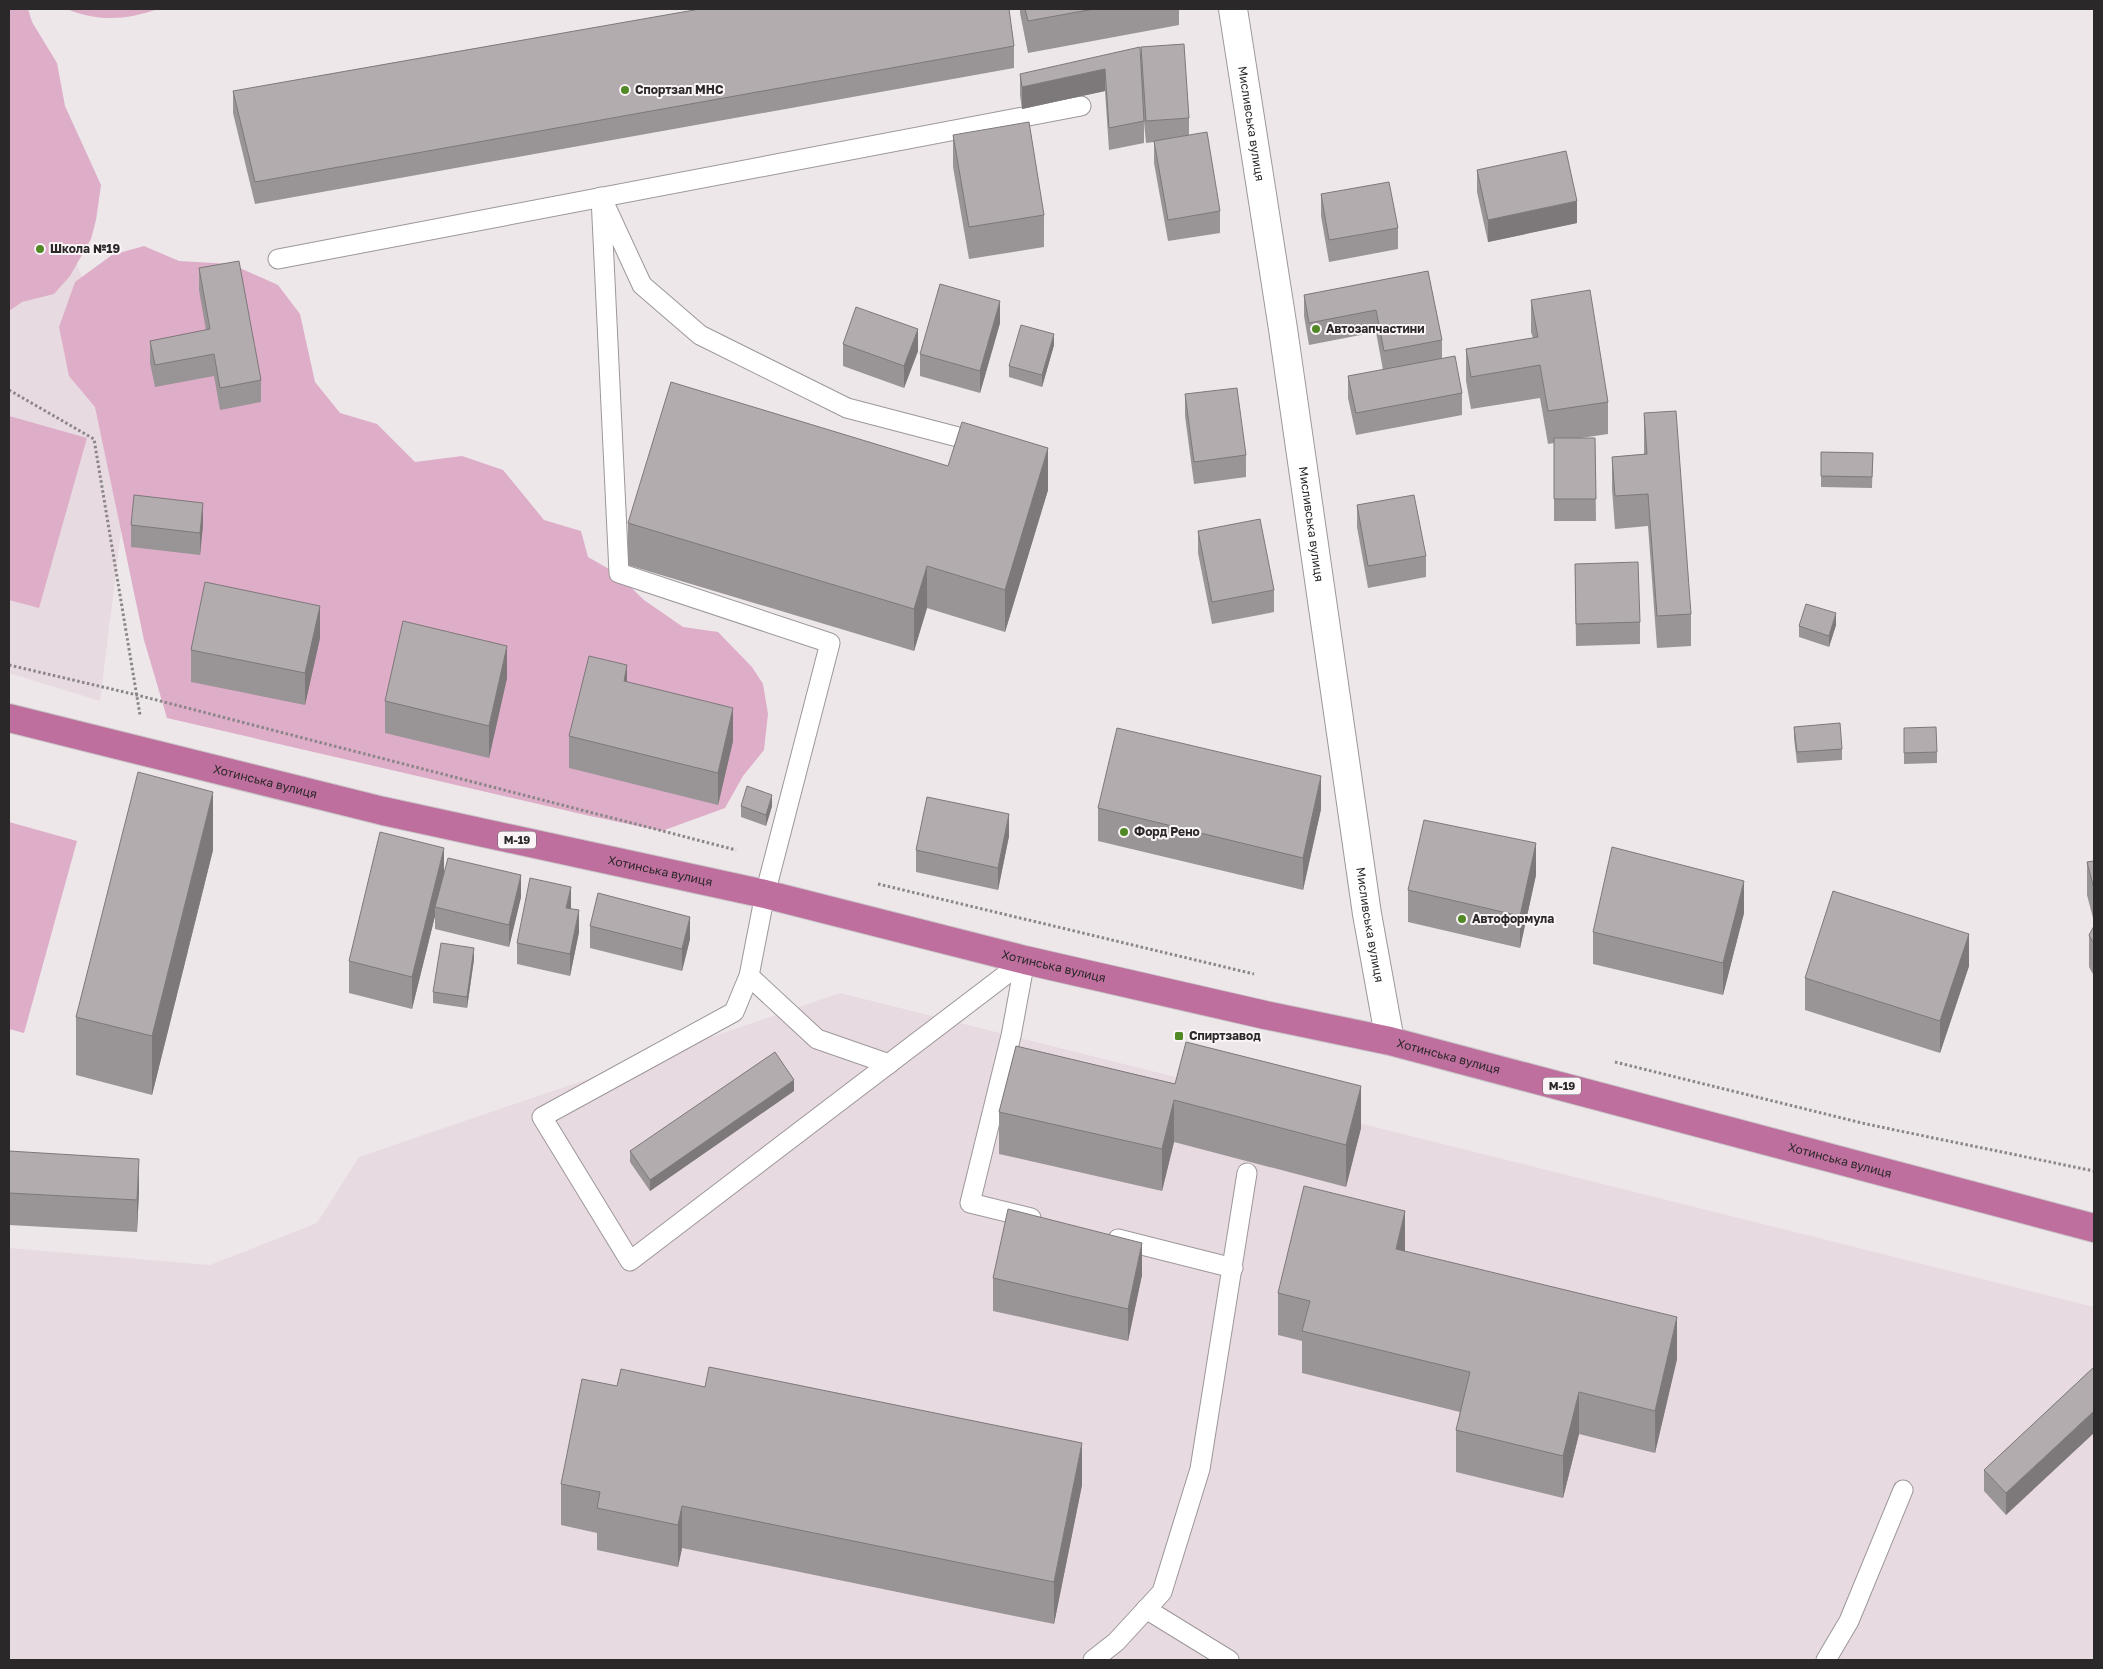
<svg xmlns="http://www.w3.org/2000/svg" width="2103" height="1669" viewBox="0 0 2103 1669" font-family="'Golos Text',sans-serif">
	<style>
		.built { fill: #e8dae1 }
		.green { fill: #deadc8 }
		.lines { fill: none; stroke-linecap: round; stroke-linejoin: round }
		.lane-casing { stroke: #9d979a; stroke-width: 21 }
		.street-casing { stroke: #9d979a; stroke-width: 30 }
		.highway-casing { stroke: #c8c7c7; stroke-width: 30 }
		.path { stroke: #8a8688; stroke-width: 3; stroke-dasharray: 2.5 2.5; stroke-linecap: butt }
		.lane { stroke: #fff; stroke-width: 19 }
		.street { stroke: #fff; stroke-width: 28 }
		.highway { stroke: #bf6f9e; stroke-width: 28 }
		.wall { fill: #999496 }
		.shaded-wall { fill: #7d787a }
		.building { fill: #b2acaf; stroke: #7d787a }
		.poi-dot { fill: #508925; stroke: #fbf4f7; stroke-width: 2 }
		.labels { text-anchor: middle; stroke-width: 4; stroke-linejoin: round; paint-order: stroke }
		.shield { fill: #fbf4f7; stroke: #696567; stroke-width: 1 }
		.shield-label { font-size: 11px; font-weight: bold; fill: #2b2829 }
		.poi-label { font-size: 12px; font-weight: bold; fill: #2b2829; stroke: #fbf4f7; text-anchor: start }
		.street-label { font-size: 12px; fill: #2b2829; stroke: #fbf4f7 }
	</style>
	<rect width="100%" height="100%" fill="#ede7ea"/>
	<g class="built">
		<polygon points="9,71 134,426 100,701 9,673"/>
		<polygon points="840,993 2094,1307 2094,1660 9,1660 9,1248 210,1265 317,1223 359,1157"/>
	</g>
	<g class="green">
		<polygon points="9,9 28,9 32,22 57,63 65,106 101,185 96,220 91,239 70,276 54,294 22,302 9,311"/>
		<path d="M67 9H158C127 20 97 22 67 9Z"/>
		<polygon points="144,246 179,261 231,264 278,285 300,314 315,382 340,413 377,424 415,462 462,456 503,470 544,520 581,531 588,557 616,573 644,600 683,627 718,632 752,667 763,684 768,714 764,750 743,776 725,808 662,831 590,816 167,718 144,640 95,407 69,376 59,327 75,282 112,255"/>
		<polygon points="9,416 87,438 39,608 9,600"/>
		<polygon points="9,822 77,841 24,1033 9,1029"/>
	</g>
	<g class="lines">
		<g class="lane-casing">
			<g id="lane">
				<polyline points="601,197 619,573 830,643 765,894 749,976 734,1012 542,1117 630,1261 1025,960"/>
				<polyline points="605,205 642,285 700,335 847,408 981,443"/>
				<polyline points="278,259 1081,106"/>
				<polyline points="1025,960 1011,1036 970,1203 1031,1218"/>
				<polyline points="749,976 817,1039 889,1064"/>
				<polyline points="1118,1239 1233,1268"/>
				<polyline points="1146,1609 1229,1660"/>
				<polyline points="1093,1660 1116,1642 1162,1592 1200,1469 1247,1173"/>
				<polyline points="1826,1660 1849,1621 1903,1490"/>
			</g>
		</g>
		<g class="street-casing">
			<g id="street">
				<path id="s1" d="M1233 9 1283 329 1367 914 1390 1041"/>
			</g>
		</g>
		<g class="highway-casing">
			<g id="highway">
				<path id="s2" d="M9 718 383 811 765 894 1025 960 1265 1015 1390 1041 2094 1228"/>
			</g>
		</g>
		<g class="path">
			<polyline points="9,390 94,439 140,715"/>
			<polyline points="9,665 137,695 736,850"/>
			<polyline points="878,884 1254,974"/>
			<polyline points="1615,1062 1866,1124 2094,1171"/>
		</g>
		<use href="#lane" class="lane"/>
		<use href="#street" class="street"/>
		<use href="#highway" class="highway"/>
	</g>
	<g class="wall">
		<polygon points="1020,9 1179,9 1179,25 1028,53 1020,13"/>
		<polygon points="1014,46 1014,68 255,204 233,113 233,91"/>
		<polygon points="1141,47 1189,118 1189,135 1220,211 1220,233 1168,241 1154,163 1154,142 1146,143 1144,122 1144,143 1109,150 1105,91 1022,109 1020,95 1020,74 1141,64"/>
		<polygon points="953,135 1044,215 1044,247 969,259 953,167"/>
		<polygon points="1477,170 1577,223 1488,242 1477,192"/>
		<polygon points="1321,194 1398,228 1398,249 1329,262 1321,216"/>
		<polygon points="199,268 261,380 261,402 220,410 214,376 155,387 150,363 150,341 206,330 199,290"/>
		<polygon points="1428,271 1442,340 1442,358 1462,393 1462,415 1356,435 1348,398 1348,376 1383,370 1376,332 1309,345 1304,316 1304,295"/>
		<polygon points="1531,300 1608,402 1608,434 1581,438 1595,438 1596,521 1554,521 1554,443 1548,444 1540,398 1471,409 1466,381 1466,349 1533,338 1531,332"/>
		<polygon points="1000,323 980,393 920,376 920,354"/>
		<polygon points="843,344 918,351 904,388 843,366"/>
		<polygon points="1054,345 1042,387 1009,377 1009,366"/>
		<polygon points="1185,394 1246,455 1246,477 1194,484 1185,416"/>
		<polygon points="1644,413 1691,614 1691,646 1657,648 1648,526 1615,529 1612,489 1612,457 1644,454"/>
		<polygon points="1821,452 1873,453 1872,488 1821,487"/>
		<polygon points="948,466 1048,490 1005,632 927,608 914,651 628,565 628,523"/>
		<polygon points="1357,505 1426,556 1426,577 1368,588 1357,527"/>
		<polygon points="131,525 203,525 200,555 131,547"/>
		<polygon points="1198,531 1274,590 1274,612 1212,624 1198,553"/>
		<polygon points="1575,564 1640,622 1640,644 1576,646"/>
		<polygon points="1836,625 1829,647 1799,637 1799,626"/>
		<polygon points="320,638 305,705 191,682 191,650"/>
		<polygon points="507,678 489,758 385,733 385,701"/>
		<polygon points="627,682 733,741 718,805 569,768 569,736"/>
		<polygon points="1794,727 1842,749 1842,760 1797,763 1794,738"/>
		<polygon points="1904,728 1937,752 1937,763 1904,764"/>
		<polygon points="741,806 772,806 766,826 741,817"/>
		<polygon points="1098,808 1321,809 1303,890 1098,841"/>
		<polygon points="1009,836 998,890 916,872 916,850"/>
		<polygon points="213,850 152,1095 76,1075 76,1017"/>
		<polygon points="2094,861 2094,922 2087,895 2087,862"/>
		<polygon points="444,875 521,897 509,947 435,929 435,916 412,1009 349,993 349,961"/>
		<polygon points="1536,875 1520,948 1408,922 1408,890"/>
		<polygon points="571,909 579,932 570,976 517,964 517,943"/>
		<polygon points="1744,913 1723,995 1593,964 1593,932"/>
		<polygon points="590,926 690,939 682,971 590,948"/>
		<polygon points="2094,926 2094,976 2089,967 2089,935"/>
		<polygon points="474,959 467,1008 433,1003 433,992"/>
		<polygon points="1969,966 1940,1053 1805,1010 1805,978"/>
		<polygon points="1016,1046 1361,1128 1346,1187 1174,1142 1162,1191 999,1154 999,1112"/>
		<polygon points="794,1091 650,1191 630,1162 630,1151"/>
		<polygon points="9,1151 139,1191 137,1232 9,1225"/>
		<polygon points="1405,1251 1677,1359 1655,1453 1579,1434 1563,1498 1456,1472 1456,1430 1460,1412 1302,1373 1302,1341 1278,1335 1278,1293"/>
		<polygon points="1142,1275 1128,1341 993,1311 993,1278"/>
		<polygon points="2094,1367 2006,1515 1984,1491 1984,1470"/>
		<polygon points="561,1484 1082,1485 1054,1624 682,1548 678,1567 597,1550 597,1533 561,1525"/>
	</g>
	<g class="shaded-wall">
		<polygon points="1105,69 1105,91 1022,109 1022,87"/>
		<polygon points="1577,201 1577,223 1488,242 1488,220"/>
		<polygon points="1000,301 1000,323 980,393 980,371"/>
		<polygon points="918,329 918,351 904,388 904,366"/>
		<polygon points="1054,334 1054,345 1042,387 1042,375"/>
		<polygon points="1048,448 1048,490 1005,632 1005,590"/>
		<polygon points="203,503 203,525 200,555 200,533"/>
		<polygon points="927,566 927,608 914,651 914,609"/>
		<polygon points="320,606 320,638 305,705 305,673"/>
		<polygon points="1836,613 1836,625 1829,647 1829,636"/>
		<polygon points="507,646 507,678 489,758 489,726"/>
		<polygon points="627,665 627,698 624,681"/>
		<polygon points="733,708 733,741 718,805 718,773"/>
		<polygon points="1321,776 1321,809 1303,890 1303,858"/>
		<polygon points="213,792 213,850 152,1095 152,1036"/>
		<polygon points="772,795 772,806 766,826 766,815"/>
		<polygon points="1009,814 1009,836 998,890 998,868"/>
		<polygon points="1536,843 1536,875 1520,948 1520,916"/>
		<polygon points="444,848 444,880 435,907 435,916 412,1009 412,977"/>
		<polygon points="521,875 521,897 509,947 509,925"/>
		<polygon points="1744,881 1744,913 1723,995 1723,963"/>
		<polygon points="571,887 571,909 566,908"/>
		<polygon points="579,910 579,932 570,976 570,954"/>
		<polygon points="690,917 690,939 682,971 682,949"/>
		<polygon points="1969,934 1969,966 1940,1053 1940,1021"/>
		<polygon points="474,948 474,959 467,1008 467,997"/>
		<polygon points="794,1080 794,1091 650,1191 650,1180"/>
		<polygon points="1361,1086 1361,1128 1346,1187 1346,1145"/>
		<polygon points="1174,1100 1174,1142 1162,1191 1162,1149"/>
		<polygon points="139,1159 139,1191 137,1232 137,1200"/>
		<polygon points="1405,1211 1405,1252 1396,1249"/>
		<polygon points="1142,1243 1142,1275 1128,1341 1128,1309"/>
		<polygon points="1677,1317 1677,1359 1655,1453 1655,1411"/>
		<polygon points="1579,1392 1579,1434 1563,1498 1563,1456"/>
		<polygon points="2094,1411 2094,1433 2006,1515 2006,1493"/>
		<polygon points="1082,1443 1082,1485 1054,1624 1054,1582"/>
		<polygon points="682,1506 682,1548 678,1567 678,1525"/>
	</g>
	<g class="building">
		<polygon points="700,9 1009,9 1014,46 255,182 233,91"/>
		<polygon points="1025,9 1094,9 1028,21"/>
		<polygon points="1184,44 1189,118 1146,121 1141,47"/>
		<polygon points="1140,47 1144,121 1109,128 1105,69 1022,87 1020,74"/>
		<polygon points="1029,122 1044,215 969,227 953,135"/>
		<polygon points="1207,132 1220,211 1168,220 1154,141"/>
		<polygon points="1566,151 1577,201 1488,220 1477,170"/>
		<polygon points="1389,182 1398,228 1329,240 1321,194"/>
		<polygon points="239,261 261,380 220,388 214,354 155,365 150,341 210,329 199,268"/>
		<polygon points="1428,271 1442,340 1384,351 1376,310 1309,323 1304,295"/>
		<polygon points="940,284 1000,301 980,371 920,354"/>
		<polygon points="1590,290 1608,402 1548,411 1540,365 1471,377 1466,349 1538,337 1531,300"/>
		<polygon points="856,307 918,329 904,366 843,344"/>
		<polygon points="1021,325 1054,334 1042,375 1009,366"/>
		<polygon points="1455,356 1462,393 1356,413 1348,376"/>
		<polygon points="671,382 948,466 962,422 1048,448 1005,590 927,566 914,609 628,523"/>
		<polygon points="1237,388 1246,455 1194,462 1185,394"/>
		<polygon points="1676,411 1691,614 1657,616 1648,494 1615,496 1612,457 1647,454 1644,413"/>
		<polygon points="1554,438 1595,438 1596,499 1554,499"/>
		<polygon points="1821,452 1873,453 1872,477 1821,476"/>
		<polygon points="134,495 203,503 200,533 131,525"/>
		<polygon points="1414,495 1426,556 1368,566 1357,505"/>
		<polygon points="1260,519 1274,590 1212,602 1198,531"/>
		<polygon points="1638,562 1640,622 1576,624 1575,564"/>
		<polygon points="205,582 320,606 305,673 191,650"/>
		<polygon points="1806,604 1836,613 1829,636 1799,626"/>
		<polygon points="403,621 507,646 489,726 385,701"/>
		<polygon points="589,656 627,665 624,681 733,708 718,773 569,736"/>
		<polygon points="1840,723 1842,749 1797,752 1794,727"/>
		<polygon points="1936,727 1937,752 1904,753 1904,728"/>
		<polygon points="1117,728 1321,776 1303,858 1098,808"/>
		<polygon points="138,772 213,792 152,1036 76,1017"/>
		<polygon points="747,786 772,795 766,815 741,806"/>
		<polygon points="927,797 1009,814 998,868 916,850"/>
		<polygon points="1424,820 1536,843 1520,916 1408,890"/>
		<polygon points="380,832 444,848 412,977 349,961"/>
		<polygon points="1612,847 1744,881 1723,963 1593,932"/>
		<polygon points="448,858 521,875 509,925 435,907"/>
		<polygon points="2094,861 2094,889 2087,862"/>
		<polygon points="530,878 571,887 566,908 579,910 570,954 517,943"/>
		<polygon points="1833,891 1969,934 1940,1021 1805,978"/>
		<polygon points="598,893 690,917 682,949 590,926"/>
		<polygon points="2094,926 2094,944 2089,935"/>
		<polygon points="441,943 474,948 467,997 433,992"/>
		<polygon points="1186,1042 1361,1086 1346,1145 1174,1100 1162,1149 999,1112 1016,1046 1175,1084"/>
		<polygon points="775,1052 794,1080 650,1180 630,1151"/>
		<polygon points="9,1151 139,1159 137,1200 9,1193"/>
		<polygon points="1304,1186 1405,1211 1396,1249 1677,1317 1655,1411 1579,1392 1563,1456 1456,1430 1470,1372 1302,1331 1310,1301 1278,1293"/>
		<polygon points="1008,1209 1142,1243 1128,1309 993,1278"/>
		<polygon points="709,1367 1082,1443 1054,1582 682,1506 678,1525 597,1508 600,1492 561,1484 582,1379 617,1386 621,1369 705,1387"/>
		<polygon points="2094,1367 2094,1411 2006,1493 1984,1470"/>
	</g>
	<g class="poi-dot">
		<circle cx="625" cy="90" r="5"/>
		<circle cx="40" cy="249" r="5"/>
		<circle cx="1316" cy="329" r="5"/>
		<circle cx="1124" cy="832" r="5"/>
		<circle cx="1462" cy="919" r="5"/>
		<rect x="1174" y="1031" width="10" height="10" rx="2.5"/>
	</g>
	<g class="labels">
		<g class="shield">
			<rect x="498" y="831.5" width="38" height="17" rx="4"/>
			<rect x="1543" y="1077.5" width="38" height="17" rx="4"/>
		</g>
		<g class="shield-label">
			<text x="517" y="844">М-19</text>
			<text x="1562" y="1090">М-19</text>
		</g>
		<g class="poi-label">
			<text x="635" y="94">Спортзал МНС</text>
			<text x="50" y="253">Школа №19</text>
			<text x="1326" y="333">Автозапчастини</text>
			<text x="1134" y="836">Форд Рено</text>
			<text x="1472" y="923">Автоформула</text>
			<text x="1189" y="1040">Спиртзавод</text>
		</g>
		<g class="street-label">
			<text dy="4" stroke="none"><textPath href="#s1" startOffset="116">Мисливська вулиця</textPath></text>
			<text dy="4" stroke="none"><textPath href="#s1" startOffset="521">Мисливська вулиця</textPath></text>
			<text dy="4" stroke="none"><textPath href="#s2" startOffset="264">Хотинська вулиця</textPath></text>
			<text dy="4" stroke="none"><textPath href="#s2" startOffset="669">Хотинська вулиця</textPath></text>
			<text dy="4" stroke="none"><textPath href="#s1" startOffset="926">Мисливська вулиця</textPath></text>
			<text dy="4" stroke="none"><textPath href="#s2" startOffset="1074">Хотинська вулиця</textPath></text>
			<text dy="4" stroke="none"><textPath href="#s2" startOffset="1479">Хотинська вулиця</textPath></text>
			<text dy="4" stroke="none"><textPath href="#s2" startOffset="1884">Хотинська вулиця</textPath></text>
		</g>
	</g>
	<rect width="2103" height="1669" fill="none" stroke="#2b2829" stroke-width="20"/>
</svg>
